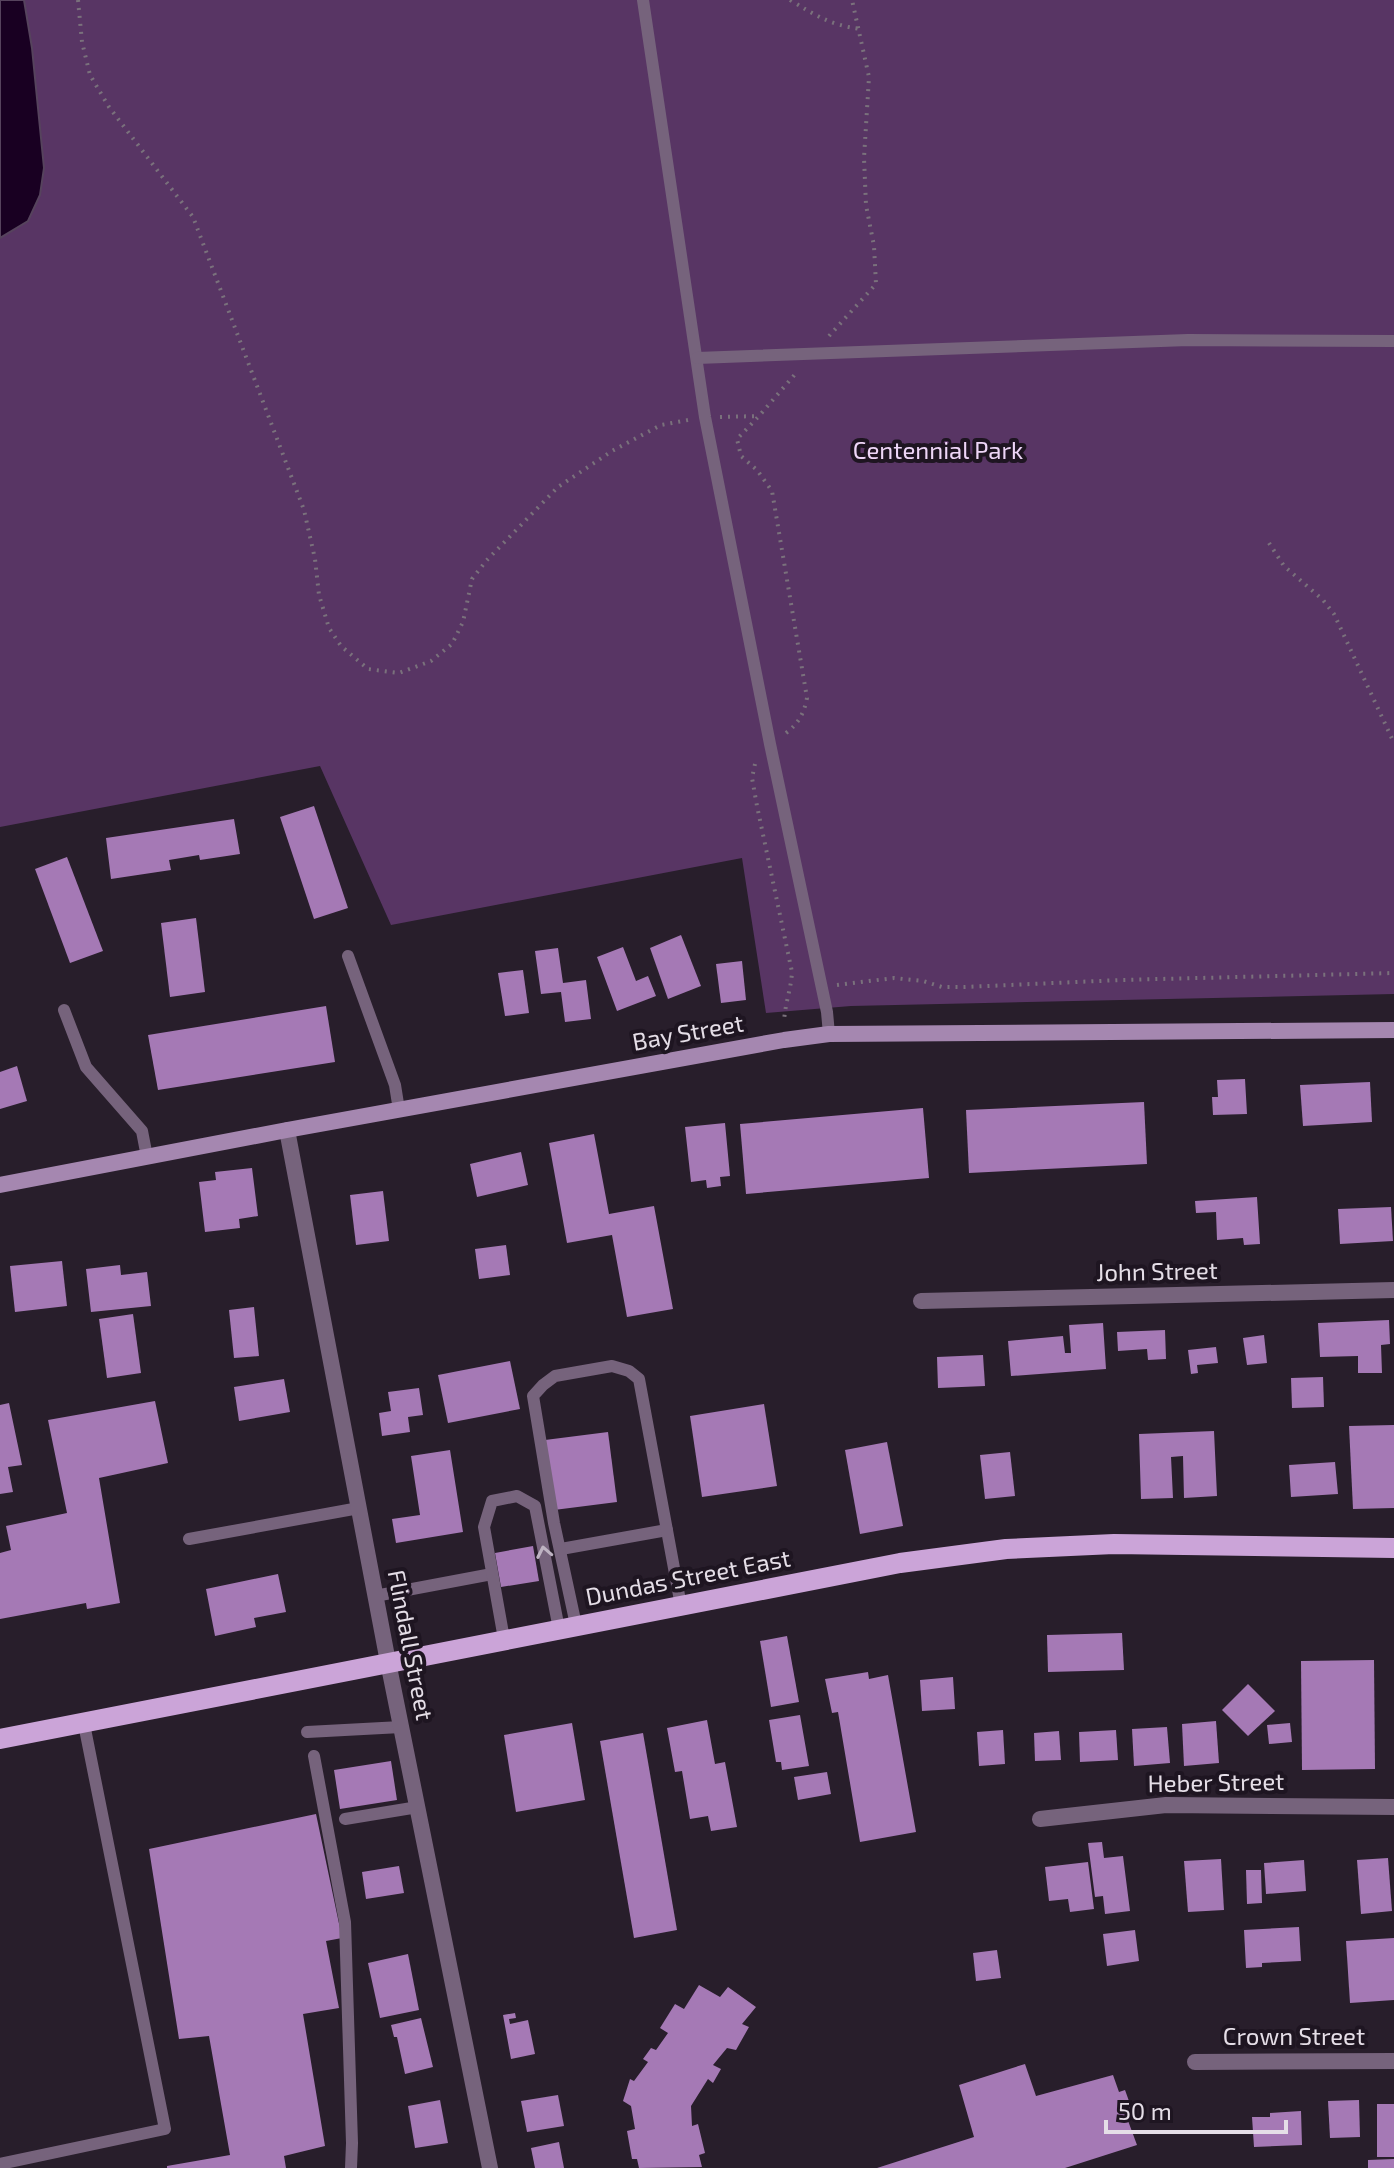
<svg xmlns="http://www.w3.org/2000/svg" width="1394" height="2168" viewBox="0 0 1394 2168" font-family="'Exo 2',sans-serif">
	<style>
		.green { fill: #583564 }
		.water { fill: #190022; stroke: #56435d; stroke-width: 2 }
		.building { fill: #a579b5 }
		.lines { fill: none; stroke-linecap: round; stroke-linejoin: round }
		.path { stroke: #7a717c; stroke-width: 4; stroke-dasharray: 2 6; stroke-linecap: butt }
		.lane { stroke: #76637c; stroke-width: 12 }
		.street { stroke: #76637c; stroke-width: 16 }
		.secondary { stroke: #a587b0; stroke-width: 16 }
		.primary { stroke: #cba4d8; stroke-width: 20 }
		.oneway { stroke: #beb3c2 }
		.labels { text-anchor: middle; stroke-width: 8; stroke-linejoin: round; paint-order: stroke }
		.park-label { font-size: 24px; fill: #eed6f7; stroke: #1e1521 }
		.street-label { font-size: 24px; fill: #e5dee7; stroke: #1e1521 }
	</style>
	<rect width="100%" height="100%" fill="#281e2b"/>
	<polygon class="green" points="24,0 1394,0 1394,994 851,1006 766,1013 742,858 391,925 320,766 0,827 0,238 28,221 44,168 32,48"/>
	<polygon class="water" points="0,0 24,0 32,48 44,168 40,195 28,221 0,238"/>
	<g class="building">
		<polygon points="314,806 348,908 314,919 280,817"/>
		<polygon points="234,819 240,854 200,860 199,855 169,860 171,870 111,879 106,838"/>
		<polygon points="67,857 103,951 70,963 35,869"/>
		<polygon points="196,918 205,992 170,997 161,923"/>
		<polygon points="681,935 701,986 668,999 650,948"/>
		<polygon points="623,947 636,981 648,976 656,996 617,1011 597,957"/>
		<polygon points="558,948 563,983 586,980 591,1019 565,1022 561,992 541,994 535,951"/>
		<polygon points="742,961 746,1000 721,1003 716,964"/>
		<polygon points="523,970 529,1013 505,1016 498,973"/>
		<polygon points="326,1006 335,1062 158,1090 148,1035"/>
		<polygon points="17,1066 27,1101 0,1109 0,1072"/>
		<polygon points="1245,1079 1247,1114 1213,1115 1212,1097 1218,1097 1217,1080"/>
		<polygon points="1370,1082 1372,1122 1303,1126 1300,1085"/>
		<polygon points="1144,1102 1147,1164 969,1173 966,1110"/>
		<polygon points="923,1108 929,1178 746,1194 740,1124"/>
		<polygon points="725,1123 730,1176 720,1177 721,1186 707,1188 706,1180 691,1182 685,1127"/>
		<polygon points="594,1134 609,1214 654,1206 673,1309 627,1317 612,1235 567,1243 549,1143"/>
		<polygon points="521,1152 528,1185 477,1197 470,1164"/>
		<polygon points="252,1168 258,1216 239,1219 240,1228 205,1232 199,1182 216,1180 215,1172"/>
		<polygon points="383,1191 389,1241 356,1245 350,1195"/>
		<polygon points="1257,1197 1260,1244 1244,1245 1243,1238 1217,1240 1216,1212 1196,1213 1195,1201"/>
		<polygon points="1391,1207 1393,1241 1340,1244 1338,1209"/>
		<polygon points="506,1245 510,1275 479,1279 475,1249"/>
		<polygon points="62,1261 67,1306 15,1312 10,1266"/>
		<polygon points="120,1265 121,1275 147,1272 151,1306 91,1312 86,1269"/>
		<polygon points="254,1307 259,1356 234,1358 229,1310"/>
		<polygon points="133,1314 141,1373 107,1378 99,1319"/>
		<polygon points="1389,1320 1390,1344 1381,1345 1382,1373 1358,1373 1358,1356 1320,1357 1318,1323"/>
		<polygon points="1103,1323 1106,1369 1011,1376 1008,1341 1063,1336 1065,1353 1071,1353 1069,1325"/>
		<polygon points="1165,1330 1166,1359 1148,1360 1147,1349 1118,1351 1117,1332"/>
		<polygon points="1264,1335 1267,1363 1247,1365 1243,1338"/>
		<polygon points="1216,1347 1218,1363 1197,1365 1198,1373 1191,1374 1188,1350"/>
		<polygon points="983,1355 985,1386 938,1388 937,1357"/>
		<polygon points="510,1361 520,1409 448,1423 438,1375"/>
		<polygon points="1323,1377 1324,1407 1292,1408 1291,1378"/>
		<polygon points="284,1379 290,1412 239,1421 234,1387"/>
		<polygon points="419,1388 423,1415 408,1417 410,1432 382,1436 379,1413 391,1411 388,1392"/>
		<polygon points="155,1401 168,1463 99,1478 120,1603 87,1609 86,1603 0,1619 0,1553 11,1550 6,1526 67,1513 48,1420"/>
		<polygon points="9,1403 22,1465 8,1467 13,1492 0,1494 0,1405"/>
		<polygon points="764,1404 777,1486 702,1497 690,1416"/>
		<polygon points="1394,1425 1394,1508 1353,1509 1349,1426"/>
		<polygon points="1214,1431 1217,1496 1184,1498 1183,1456 1171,1457 1173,1498 1141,1499 1139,1434"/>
		<polygon points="608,1432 617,1502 554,1510 545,1440"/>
		<polygon points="887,1442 903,1526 860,1534 845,1450"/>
		<polygon points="450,1450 463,1532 396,1543 392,1519 420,1515 411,1456"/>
		<polygon points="1010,1452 1015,1496 985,1499 980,1455"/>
		<polygon points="1335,1462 1338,1494 1291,1497 1289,1465"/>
		<polygon points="533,1546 539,1581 501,1587 495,1553"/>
		<polygon points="278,1574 286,1612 254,1618 256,1627 215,1636 206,1589"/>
		<polygon points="1122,1633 1124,1670 1048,1672 1047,1635"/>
		<polygon points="787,1636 799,1702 771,1707 760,1641"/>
		<polygon points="1374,1660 1375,1769 1302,1770 1301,1661"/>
		<polygon points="868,1672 869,1679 888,1675 916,1832 860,1842 838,1712 832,1713 825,1679"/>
		<polygon points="953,1677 955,1709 922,1711 920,1680"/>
		<polygon points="1248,1684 1275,1711 1248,1736 1222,1710"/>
		<polygon points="800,1715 809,1766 782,1770 781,1762 776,1762 769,1720"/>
		<polygon points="707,1720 715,1764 725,1762 737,1827 711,1831 708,1816 690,1819 682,1771 675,1772 667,1728"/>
		<polygon points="1216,1721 1219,1763 1184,1766 1182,1724"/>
		<polygon points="572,1723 585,1800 516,1812 504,1735"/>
		<polygon points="1290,1723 1292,1742 1269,1744 1267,1725"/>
		<polygon points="1167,1727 1170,1763 1134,1766 1132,1729"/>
		<polygon points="1003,1730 1005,1764 979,1766 977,1732"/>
		<polygon points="1116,1730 1118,1760 1080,1762 1079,1732"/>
		<polygon points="1059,1731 1061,1760 1035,1761 1034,1733"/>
		<polygon points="643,1733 677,1930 634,1938 600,1741"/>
		<polygon points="391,1761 397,1800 340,1809 334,1770"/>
		<polygon points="827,1772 831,1794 798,1800 794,1777"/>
		<polygon points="316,1814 342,1938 326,1941 339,2008 303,2014 325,2146 284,2156 286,2168 167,2168 167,2166 230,2155 209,2036 179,2039 149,1849"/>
		<polygon points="1102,1842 1104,1858 1123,1856 1130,1911 1105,1914 1103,1896 1095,1897 1088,1843"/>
		<polygon points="1388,1858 1392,1911 1361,1914 1357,1860"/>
		<polygon points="1221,1859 1224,1910 1188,1912 1184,1861"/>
		<polygon points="1304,1860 1306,1891 1266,1894 1264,1863"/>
		<polygon points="1088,1862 1094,1909 1070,1912 1068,1899 1049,1901 1045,1867"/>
		<polygon points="399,1866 404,1893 366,1899 362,1872"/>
		<polygon points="1246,1870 1261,1870 1262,1903 1247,1904"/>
		<polygon points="1299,1927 1301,1961 1262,1963 1262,1967 1246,1968 1244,1930"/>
		<polygon points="1135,1930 1139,1961 1107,1966 1103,1934"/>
		<polygon points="1394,1938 1394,2000 1350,2003 1346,1941"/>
		<polygon points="997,1950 1001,1978 976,1981 973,1953"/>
		<polygon points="408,1954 419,2010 380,2018 368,1963"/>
		<polygon points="699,1985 720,1997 728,1987 756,2007 742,2024 749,2027 736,2050 727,2048 713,2065 721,2069 713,2083 708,2079 691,2106 692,2126 698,2124 705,2153 699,2155 702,2167 639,2168 637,2159 632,2159 627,2131 635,2129 631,2106 623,2101 630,2079 634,2081 648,2062 643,2059 651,2048 656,2050 668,2033 660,2028 675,2004 684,2009"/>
		<polygon points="515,2013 516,2018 509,2019 510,2024 528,2020 535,2054 511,2059 503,2015"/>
		<polygon points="421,2018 433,2067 405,2074 397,2037 394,2037 391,2025"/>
		<polygon points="1025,2064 1036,2096 1113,2075 1119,2092 1125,2090 1134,2115 1127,2118 1137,2145 1065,2168 877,2168 974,2137 959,2085"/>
		<polygon points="558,2095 564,2126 527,2132 521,2101"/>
		<polygon points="440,2100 448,2143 415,2148 408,2106"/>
		<polygon points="1359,2100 1360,2137 1330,2138 1328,2101"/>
		<rect x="1377" y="2104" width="17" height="53"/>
		<polygon points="1301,2111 1302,2145 1254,2147 1252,2117 1270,2117 1270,2113"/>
		<polygon points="559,2142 564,2168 535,2168 531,2148"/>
		<polygon points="1394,2159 1394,2168 1368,2168 1368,2160"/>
	</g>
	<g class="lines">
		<g class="path">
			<polyline points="78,0 82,42 90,75 109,107 193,217 304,510 315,559 319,595 329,628 341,646 368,669 399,673 431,661 452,644 463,622 472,579 486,561 558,487 612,451 661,425 688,420"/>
			<path d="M790 0C815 15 830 25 860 29"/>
			<polyline points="829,336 876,284 874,246 866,205 864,158 869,77 852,0"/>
			<polyline points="720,417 759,416"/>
			<polyline points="1269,543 1284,566 1323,600 1334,614 1394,743"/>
			<path d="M786 733C799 723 804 713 807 698L772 491 757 470 741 456 737 439 759 416 797 372"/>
			<path d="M755 764 752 778 757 806 792 972C791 990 785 1003 784 1022"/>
			<polyline points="837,985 894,978 923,981 942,987 965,987 1121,980 1394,973"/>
		</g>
		<g class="lane">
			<polyline points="643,0 705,417 770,744 827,1012 829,1034"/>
			<polyline points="697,358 1188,340 1394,341"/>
			<polyline points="348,956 395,1085 399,1110"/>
			<polyline points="64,1010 86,1067 142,1131 147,1157"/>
			<polyline points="189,1539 359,1508"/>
			<polyline points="561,1549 667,1530"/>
			<polyline points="375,1596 492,1574"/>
			<polyline points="576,1625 554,1523 533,1396 543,1385 555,1376 612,1366 629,1371 639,1379 681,1606"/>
			<polyline points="504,1639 484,1527 492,1501 517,1496 535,1506 559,1629"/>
			<polyline points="307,1732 401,1727"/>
			<polyline points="314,1756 345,1922 352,2143 351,2168"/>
			<polyline points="345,1819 418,1807"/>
			<polyline points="0,2164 165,2129 84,1724"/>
		</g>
		<g class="street">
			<polyline points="287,1130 388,1662 490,2168"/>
			<polyline points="921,1301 1394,1290"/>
			<polyline points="1040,1819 1166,1805 1394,1807"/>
			<polyline points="1195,2062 1394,2061"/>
		</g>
		<polyline class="secondary" points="0,1185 287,1130 784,1040 829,1034 1394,1030"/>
		<polyline class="primary" points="0,1739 900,1563 1006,1549 1114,1544 1394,1548"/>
	</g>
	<defs><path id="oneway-chevron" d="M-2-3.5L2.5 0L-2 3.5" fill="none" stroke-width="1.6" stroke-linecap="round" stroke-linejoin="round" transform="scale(2)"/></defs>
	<use class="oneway" href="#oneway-chevron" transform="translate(544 1552) rotate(-101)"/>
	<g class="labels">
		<g class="park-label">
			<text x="938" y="459">Centennial Park</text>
		</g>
		<g class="street-label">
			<text transform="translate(688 1033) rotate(-10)" y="8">Bay Street</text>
			<text transform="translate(1157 1272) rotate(-1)" y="8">John Street</text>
			<text transform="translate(688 1578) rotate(-11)" y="8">Dundas Street East</text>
			<text transform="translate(410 1645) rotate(79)" y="8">Flindall Street</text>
			<text transform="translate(1216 1783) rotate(-1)" y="8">Heber Street</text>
			<text x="1294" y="2045">Crown Street</text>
		</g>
	</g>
	<path d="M1106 2120v12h180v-12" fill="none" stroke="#e5dee7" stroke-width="4"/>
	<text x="1118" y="2120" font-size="24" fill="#e5dee7" stroke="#1e1521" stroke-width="6" paint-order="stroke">50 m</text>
</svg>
